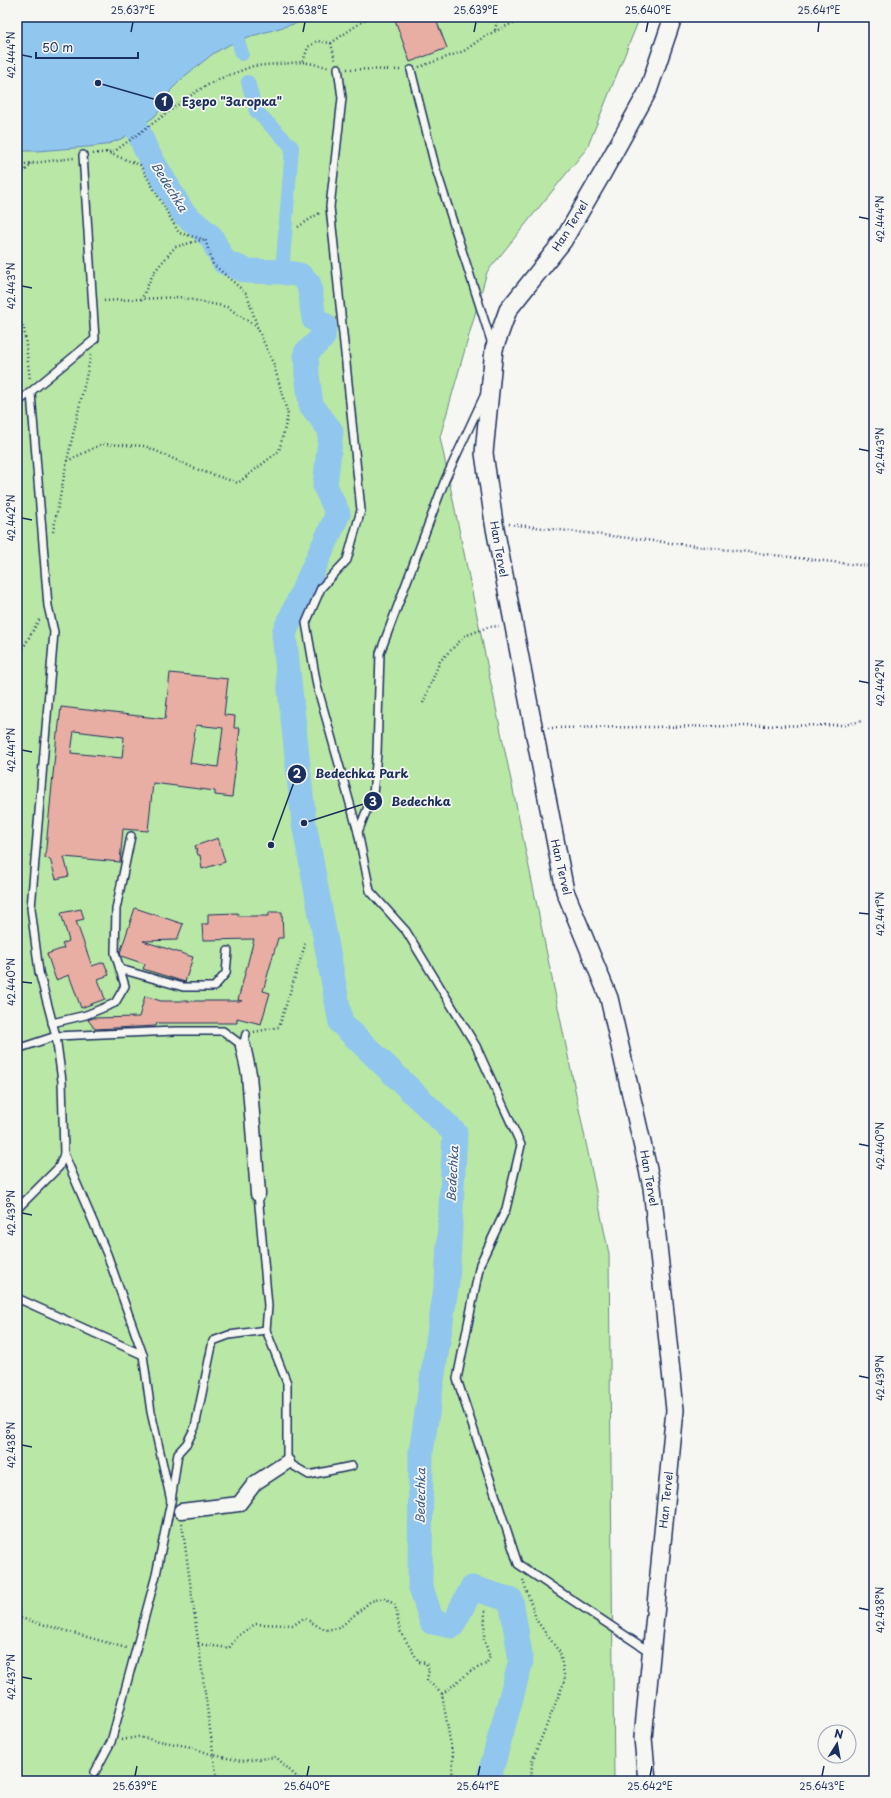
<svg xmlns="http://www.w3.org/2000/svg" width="891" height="1798" viewBox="0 0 891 1798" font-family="'Playpen Sans',sans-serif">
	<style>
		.green { fill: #b9e7a5; stroke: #6a8b82 }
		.water { fill: #91c6ef; stroke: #628ab5 }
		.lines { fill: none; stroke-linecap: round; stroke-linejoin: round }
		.canal { stroke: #91c6ef; stroke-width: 14 }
		.river { stroke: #91c6ef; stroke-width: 25 }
		.building { fill: #e8aea3; stroke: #1b2f5e; fill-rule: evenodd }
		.service-casing { stroke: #1b2f5e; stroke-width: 10 }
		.minor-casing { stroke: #1b2f5e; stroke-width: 17 }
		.tertiary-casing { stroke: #1b2f5e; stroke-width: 20 }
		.path { stroke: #1b2f5e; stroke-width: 2.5; stroke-dasharray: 1 3; stroke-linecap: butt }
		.service { stroke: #f6f6f2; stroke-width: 7 }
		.minor { stroke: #f6f6f2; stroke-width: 14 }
		.tertiary { stroke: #f6f6f2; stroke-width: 17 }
		.ticks { fill: none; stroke: #1b2f5e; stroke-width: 1.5 }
		.labels { text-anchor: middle; stroke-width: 3.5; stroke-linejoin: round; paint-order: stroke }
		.street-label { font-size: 11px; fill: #1b2f5e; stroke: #f6f6f2 }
		.water-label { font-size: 12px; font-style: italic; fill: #385582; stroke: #f6f6f2 }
		.leader { fill: none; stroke: #1b2f5e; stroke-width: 1.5 }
		.callout-dot { fill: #1b2f5e; stroke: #f6f6f2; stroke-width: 1.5 }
		.mark-label { font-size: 12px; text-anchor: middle; font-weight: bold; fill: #fff }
		.callout-label { font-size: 12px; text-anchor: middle; font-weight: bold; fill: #1b2f5e; stroke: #f6f6f2; stroke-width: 3.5; stroke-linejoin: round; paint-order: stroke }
		.neatline { fill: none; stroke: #1b2f5e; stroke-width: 1.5 }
		.ticks-label { font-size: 10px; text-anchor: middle; fill: #1b2f5e }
	</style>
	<rect width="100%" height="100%" fill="#f6f6f2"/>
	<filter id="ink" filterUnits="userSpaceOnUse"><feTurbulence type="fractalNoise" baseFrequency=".025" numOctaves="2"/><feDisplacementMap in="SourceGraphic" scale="8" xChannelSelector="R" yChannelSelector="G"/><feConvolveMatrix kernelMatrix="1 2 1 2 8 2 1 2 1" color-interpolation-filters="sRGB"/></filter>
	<g filter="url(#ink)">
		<polygon class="green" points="17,17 640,17 587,148 487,272 440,437 609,1254 614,1781 17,1781"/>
		<polygon class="water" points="17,17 318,17 238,40 214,53 186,75 171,90 162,108 154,117 121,139 105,145 87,147 37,151 17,151"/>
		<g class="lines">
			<g class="canal">
				<polyline points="238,40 242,54"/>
				<polyline points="248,82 256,111 292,147 282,272"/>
			</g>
			<polyline class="river" points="118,100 137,128 146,150 183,213 211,237 224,262 247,271 282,272 300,275 309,284 314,319 324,325 323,337 306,353 307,375 311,405 331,431 325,486 338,514 284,633 304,823 341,1023 455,1133 447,1282 421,1452 420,1584 432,1622 452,1626 472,1588 511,1600 521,1661 488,1781"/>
		</g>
		<g class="building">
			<polygon points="394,17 435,17 447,48 410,62"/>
			<path d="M170 673 228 679 224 715 235 716 234 728H240L232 797 215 795V791L153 783 148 831 123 829 120 862 64 857 69 876 56 879 50 859 45 858 57 733H58L61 707 165 719ZM196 725 223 728 218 767 190 763ZM74 731 124 737 122 758 71 753Z"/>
			<polygon points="218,838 225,862 202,869 200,855 198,855 195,846"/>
			<polygon points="135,908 183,924 177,940 143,941 193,957 185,982 143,969 145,964 121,956 120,953"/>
			<polygon points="81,909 84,919 76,921 92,966 104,962 109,975 98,979 105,999 81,1008 69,975 56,980 47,954 64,948 62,944 69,941 61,913"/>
			<polygon points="269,912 282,912 283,938 278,938 263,991 270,993 261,1024 237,1018 237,1023 157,1023 156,1026 95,1029 88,1020 93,1018 139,1017 145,996 161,1001 242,1001 238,1000 254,939 203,940 202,924 208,924 208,914 238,913 238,916 269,916"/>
		</g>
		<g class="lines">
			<g class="service-casing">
				<g id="service">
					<polyline points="338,68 342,98 330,207 361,510 347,560 321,588 306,623 317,686 358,832 370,891 406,931 476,1046 521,1145 506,1209 480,1264 457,1379 518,1564 650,1652"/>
					<polyline points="411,70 435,166 492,344"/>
					<polyline points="31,393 48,606 54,632 31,908 39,972 56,1036 62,1081 64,1154 107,1254 143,1355 151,1412 171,1501"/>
					<polyline points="17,403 95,339 83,155"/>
					<polyline points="358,832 373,794 377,754 380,653 445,480 484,396"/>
					<polyline points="120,969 183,987 214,987 226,973 228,951"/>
					<polyline points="52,1023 86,1015 115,1003 125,986 115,953 116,909 131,836"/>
					<polyline points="17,1049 56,1036 175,1031 223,1031 243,1046 246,1034"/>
					<polyline points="258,1194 268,1306 266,1330 287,1383 287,1462 309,1475 352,1466"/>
					<polyline points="17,1209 59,1167 64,1154"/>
					<polyline points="17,1298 143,1355"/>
					<polyline points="95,1772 111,1742 156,1575 171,1501 178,1453 187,1443 195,1427 213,1341 229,1335 266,1330"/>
				</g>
			</g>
			<g class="minor-casing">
				<g id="minor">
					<polyline points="243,1046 249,1074 258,1194"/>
					<polyline points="181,1511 239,1504 255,1483 287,1462"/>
				</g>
			</g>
			<g class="tertiary-casing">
				<polyline id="tertiary" points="647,1781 643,1738 675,1410 652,1187 609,998 565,891 494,523 484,453 494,349 508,310 563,241 602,174 648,91 673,17"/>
			</g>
			<g class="path">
				<polyline points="495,30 498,17"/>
				<polyline points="331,43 335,60"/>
				<polyline points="303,62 328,67"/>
				<polyline points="419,67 464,51 485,36 526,17"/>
				<polyline points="347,69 402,70"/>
				<polyline points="106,152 140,165 179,233 203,239"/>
				<polyline points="93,154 115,151 197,91 219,79 253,66 303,62 308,47 317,41 331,43 369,17"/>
				<polyline points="17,165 74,158"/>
				<polyline points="17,178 32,164"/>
				<polyline points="298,227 321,212"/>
				<polyline points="141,300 154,272 175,247 205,239 213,264 247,294 257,326"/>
				<polyline points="17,315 24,328 30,380"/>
				<polyline points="67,461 102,444 145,446 196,469 238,483 279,451 288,415 274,365 257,327 227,307 179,297 102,301"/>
				<polyline points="509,524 867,566"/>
				<polyline points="53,532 67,461 91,355"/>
				<polyline points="17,659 40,618"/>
				<polyline points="423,703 440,661 465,636 488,627 499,626"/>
				<polyline points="548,728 844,725 862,721"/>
				<polyline points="254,1032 279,1027 306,942"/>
				<polyline points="182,1523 217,1781"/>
				<polyline points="523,1580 537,1621 560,1653 565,1680 532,1761 531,1781"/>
				<polyline points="17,1617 126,1648"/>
				<polyline points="198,1644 229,1648 238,1636 255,1624 294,1625 304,1618 325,1630 339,1628 371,1601 385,1598 395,1605 400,1631 419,1662 426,1663 429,1670 427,1680 442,1694 453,1758 452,1781"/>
				<polyline points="442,1694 471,1671 486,1664 490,1657 484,1640 485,1610"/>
				<polyline points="122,1740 138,1737 191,1747 213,1755 241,1761 276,1757 301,1781"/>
				<polyline points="83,1781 88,1777"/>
			</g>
			<use href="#service" class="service"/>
			<use href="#minor" class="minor"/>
			<use href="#tertiary" class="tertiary"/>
		</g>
	</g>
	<path class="ticks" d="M131 32 133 22M303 32 305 22M474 32 476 22M646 32 648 22M818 32 819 22M22 55 32 57M859 217 869 219M22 286 32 288M859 449 869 451M22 518 32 520M859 681 869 683M22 750 32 752M859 913 869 914M22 982 32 983M859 1144 869 1146M22 1213 32 1215M859 1376 869 1378M22 1445 32 1447M859 1608 869 1610M22 1677 32 1679M135 1776 137 1766M307 1776 309 1766M478 1776 480 1766M650 1776 652 1766M822 1776 824 1766"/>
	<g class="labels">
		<g class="street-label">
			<text transform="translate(570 226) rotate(-58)" y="4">Han Tervel</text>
			<text transform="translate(499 549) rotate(80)" y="4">Han Tervel</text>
			<text transform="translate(561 867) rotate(77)" y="4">Han Tervel</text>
			<text transform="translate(649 1178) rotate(80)" y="4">Han Tervel</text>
			<text transform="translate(666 1500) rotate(-84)" y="4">Han Tervel</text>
		</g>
		<g class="water-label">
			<text transform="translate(169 187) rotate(58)" y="4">Bedechka</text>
			<text transform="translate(453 1174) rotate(-87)" y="4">Bedechka</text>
			<text transform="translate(421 1496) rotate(-89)" y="4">Bedechka</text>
		</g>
	</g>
	<path class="leader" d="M98 83L164 102M271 845L297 774M304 823L373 801"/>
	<g class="callout-dot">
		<circle cx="98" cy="83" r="4"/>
		<circle cx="271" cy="845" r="4"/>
		<circle cx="304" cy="823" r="4"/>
		<circle cx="164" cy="102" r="10"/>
		<circle cx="297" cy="774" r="10"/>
		<circle cx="373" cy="801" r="10"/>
	</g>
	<g class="mark-label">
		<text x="164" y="106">1</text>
		<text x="297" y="778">2</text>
		<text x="373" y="806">3</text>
	</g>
	<g class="callout-label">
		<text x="232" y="106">Езеро "Загорка"</text>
		<text x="362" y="778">Bedechka Park</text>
		<text x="421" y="806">Bedechka</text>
	</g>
	<rect width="891" height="1798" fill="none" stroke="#f6f6f2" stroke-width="44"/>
	<g transform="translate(837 1744) rotate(11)"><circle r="19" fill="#f6f6f2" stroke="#9ea6b7"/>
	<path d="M0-3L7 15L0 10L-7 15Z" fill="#1b2f5e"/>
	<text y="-6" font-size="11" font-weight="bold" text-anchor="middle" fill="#1b2f5e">N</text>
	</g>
	<path d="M36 52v6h102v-6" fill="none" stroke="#1b2f5e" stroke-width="2"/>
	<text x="42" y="52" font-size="12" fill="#1b2f5e" stroke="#f6f6f2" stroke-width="3" paint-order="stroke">50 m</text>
	<rect x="22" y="22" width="847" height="1754" class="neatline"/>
	<g class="ticks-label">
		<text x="133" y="14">25.637°E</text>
		<text x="305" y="14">25.638°E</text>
		<text x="476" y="14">25.639°E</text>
		<text x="648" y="14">25.640°E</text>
		<text x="819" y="14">25.641°E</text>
		<text transform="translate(11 55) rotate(-90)" y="4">42.444°N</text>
		<text transform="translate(880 219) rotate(-90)" y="4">42.444°N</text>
		<text transform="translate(11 286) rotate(-90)" y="4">42.443°N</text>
		<text transform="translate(880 451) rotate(-90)" y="4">42.443°N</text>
		<text transform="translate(11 518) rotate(-90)" y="4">42.442°N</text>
		<text transform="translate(880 683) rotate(-90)" y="4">42.442°N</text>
		<text transform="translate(11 750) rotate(-90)" y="4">42.441°N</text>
		<text transform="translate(880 914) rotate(-90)" y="4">42.441°N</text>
		<text transform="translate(11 982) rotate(-90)" y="4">42.440°N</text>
		<text transform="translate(880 1146) rotate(-90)" y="4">42.440°N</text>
		<text transform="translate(11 1213) rotate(-90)" y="4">42.439°N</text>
		<text transform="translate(880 1378) rotate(-90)" y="4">42.439°N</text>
		<text transform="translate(11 1445) rotate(-90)" y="4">42.438°N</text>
		<text transform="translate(880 1610) rotate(-90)" y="4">42.438°N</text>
		<text transform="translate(11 1677) rotate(-90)" y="4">42.437°N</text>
		<text x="135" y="1790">25.639°E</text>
		<text x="307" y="1790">25.640°E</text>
		<text x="478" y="1790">25.641°E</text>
		<text x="650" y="1790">25.642°E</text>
		<text x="822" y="1790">25.643°E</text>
	</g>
</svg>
